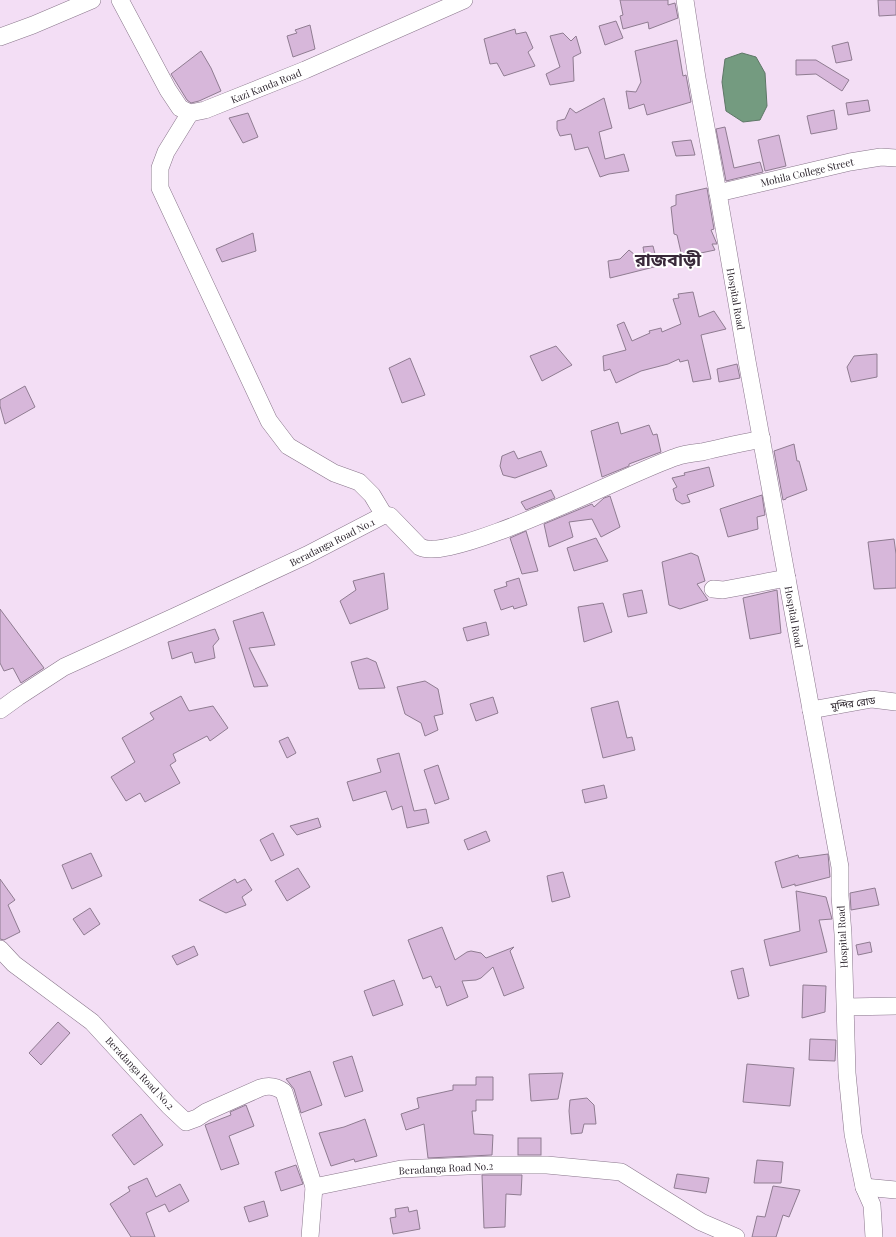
<svg xmlns="http://www.w3.org/2000/svg" width="896" height="1237" viewBox="0 0 896 1237" font-family="'Playfair Display','Noto Sans Bengali',serif">
	<style>
		.water { fill: #749b80; stroke: #5e7767 }
		.building { fill: #d7b7da; stroke: #8f7c91 }
		.lines { fill: none; stroke-linecap: round; stroke-linejoin: round }
		.minor-casing { stroke: #89768b; stroke-width: 18 }
		.minor { stroke: #fff; stroke-width: 17 }
		.labels { text-anchor: middle; stroke-width: 4; stroke-linejoin: round; paint-order: stroke }
		.street-label { font-size: 10px; fill: #2c242d; stroke: #fff }
		.town-label { font-size: 18px; font-weight: bold; fill: #39293a; stroke: #fff }
	</style>
	<rect width="100%" height="100%" fill="#f3def5"/>
	<polygon class="water" points="742,53 756,57 765,73 767,106 760,120 743,122 726,111 722,82 725,59"/>
	<g class="building">
		<polygon points="620,0 668,0 668,5 675,3 678,18 649,29 648,22 623,29 620,16 623,15"/>
		<polygon points="878,0 896,0 896,15 879,16"/>
		<polygon points="616,21 623,38 605,45 599,26"/>
		<polygon points="310,25 315,49 293,57 287,36 297,33 295,30"/>
		<polygon points="515,29 516,34 526,32 533,48 528,52 535,66 504,76 497,63 490,64 484,39"/>
		<polygon points="563,33 571,41 576,36 581,53 573,57 574,81 550,85 546,74 560,67 550,36"/>
		<polygon points="677,40 683,76 686,75 691,102 647,115 644,104 629,109 626,91 636,92 641,82 635,51"/>
		<polygon points="848,42 852,60 836,63 832,46"/>
		<polygon points="201,51 211,68 221,91 199,101 191,103 187,100 171,74"/>
		<polygon points="796,60 816,60 849,80 842,91 816,74 796,75"/>
		<polygon points="604,98 612,128 599,132 605,159 624,154 629,171 609,174 600,177 588,147 575,150 571,134 560,136 557,129 557,121 565,119 570,108 576,113"/>
		<polygon points="868,100 870,111 848,115 846,103"/>
		<polygon points="834,110 837,129 811,134 807,116"/>
		<polygon points="248,113 258,137 243,143 229,118"/>
		<polygon points="725,127 734,168 760,162 763,172 726,181 716,129"/>
		<polygon points="779,135 786,166 765,171 758,140"/>
		<polygon points="691,140 695,155 676,156 672,142"/>
		<polygon points="707,188 714,229 711,230 717,244 712,244 715,250 682,257 677,235 674,234 671,207 676,205 676,195"/>
		<polygon points="253,233 256,251 222,262 216,249"/>
		<polygon points="653,246 658,266 610,278 608,261 620,259 629,250 646,264 643,247"/>
		<polygon points="693,292 699,317 714,311 726,329 701,335 711,379 693,382 688,360 680,362 679,359 668,364 641,371 616,383 610,369 604,371 603,356 626,350 617,325 624,322 632,341 650,333 649,331 661,328 662,332 681,324 673,299 679,298 678,294"/>
		<polygon points="556,346 572,365 542,381 530,356"/>
		<polygon points="877,354 877,377 851,382 847,367 854,356"/>
		<polygon points="410,358 425,395 402,403 389,368"/>
		<polygon points="737,364 740,378 719,382 717,369"/>
		<polygon points="25,386 35,407 5,424 0,406 0,400"/>
		<polygon points="618,422 621,434 649,425 653,435 657,434 661,452 629,464 629,466 602,477 591,431"/>
		<polygon points="794,444 797,461 799,461 807,490 786,498 786,499 783,500 774,451"/>
		<polygon points="514,451 518,459 541,451 547,466 515,478 503,475 500,466 502,456"/>
		<polygon points="709,467 714,486 687,495 690,502 682,504 676,500 673,489 677,487 672,478 685,475 684,473"/>
		<polygon points="551,490 555,498 526,510 521,502"/>
		<polygon points="762,495 765,515 757,517 758,529 728,537 720,509"/>
		<polygon points="610,496 620,527 601,537 592,519 569,522 573,537 549,547 544,524 592,504 594,507 604,498"/>
		<polygon points="526,531 538,571 522,574 510,538"/>
		<polygon points="596,538 608,561 574,571 567,548"/>
		<polygon points="894,539 896,554 896,588 874,589 868,542"/>
		<polygon points="691,553 698,556 705,581 697,584 708,600 680,609 669,605 662,562"/>
		<polygon points="384,573 388,609 350,624 340,601 356,590 353,581"/>
		<polygon points="519,578 527,605 514,609 513,606 501,610 494,590 507,586 506,582"/>
		<polygon points="642,590 647,613 628,617 623,594"/>
		<polygon points="777,590 781,633 750,639 743,598"/>
		<polygon points="603,603 612,632 584,642 578,607"/>
		<polygon points="0,609 44,668 21,683 13,668 4,671 0,663"/>
		<polygon points="263,612 275,645 249,648 268,686 254,687 233,621"/>
		<polygon points="486,622 489,635 467,641 463,628"/>
		<polygon points="215,629 219,639 213,646 215,658 195,663 192,652 172,659 168,642"/>
		<polygon points="367,658 376,662 385,688 359,689 351,662"/>
		<polygon points="425,681 438,689 443,714 434,716 438,730 425,736 421,723 405,714 397,687"/>
		<polygon points="181,696 189,711 213,706 228,728 210,741 207,736 173,754 176,761 170,765 180,783 145,802 140,793 126,801 111,777 135,762 122,738 154,719 150,713"/>
		<polygon points="493,697 498,713 476,721 470,704"/>
		<polygon points="618,701 627,738 632,737 635,750 603,758 591,708"/>
		<polygon points="288,737 296,753 287,758 279,741"/>
		<polygon points="399,753 414,811 426,809 429,823 407,828 402,806 392,810 386,791 353,801 347,782 381,772 377,759"/>
		<polygon points="438,765 449,799 435,804 424,770"/>
		<polygon points="604,785 607,798 585,803 582,790"/>
		<polygon points="318,818 321,827 297,835 290,826"/>
		<polygon points="486,831 490,841 468,850 464,840"/>
		<polygon points="273,833 284,855 271,861 260,840"/>
		<polygon points="91,853 102,876 72,889 62,865"/>
		<polygon points="828,854 830,877 795,886 795,884 782,888 775,862 798,855 799,858"/>
		<polygon points="298,868 310,887 287,901 275,881"/>
		<polygon points="563,872 570,897 552,902 547,876"/>
		<polygon points="0,879 15,900 8,905 20,932 4,940 0,939"/>
		<polygon points="235,879 237,883 245,879 252,890 242,897 246,905 226,913 199,900"/>
		<polygon points="875,888 879,905 851,910 850,893"/>
		<polygon points="796,891 826,897 832,919 819,920 827,952 770,966 764,940 800,931"/>
		<polygon points="90,908 100,924 84,935 73,919"/>
		<polygon points="442,927 455,960 467,952 471,951 481,953 486,958 514,947 510,951 524,988 504,996 493,967 481,978 476,980 462,981 468,997 447,1006 440,986 436,988 431,976 423,979 408,940"/>
		<polygon points="870,942 872,952 858,955 856,945"/>
		<polygon points="194,946 198,955 177,965 172,956"/>
		<polygon points="743,968 749,996 738,999 731,971"/>
		<polygon points="394,980 403,1005 373,1016 364,991"/>
		<polygon points="803,985 826,986 825,1012 802,1018"/>
		<polygon points="58,1022 70,1033 41,1065 29,1053"/>
		<polygon points="810,1039 836,1040 835,1061 809,1060"/>
		<polygon points="352,1056 363,1091 345,1097 333,1062"/>
		<polygon points="747,1064 794,1068 790,1106 743,1102"/>
		<polygon points="310,1071 322,1105 301,1113 294,1089 286,1079"/>
		<polygon points="563,1073 558,1099 531,1101 529,1074"/>
		<polygon points="476,1077 493,1077 493,1100 476,1100 476,1111 472,1111 474,1134 493,1135 492,1155 428,1158 424,1124 406,1130 401,1114 419,1108 417,1098 453,1090 453,1085 476,1085"/>
		<polygon points="587,1098 594,1105 596,1124 584,1124 582,1133 571,1134 569,1111 570,1100"/>
		<polygon points="246,1105 254,1126 229,1136 239,1164 221,1170 205,1125 231,1115 230,1112"/>
		<polygon points="141,1114 163,1145 134,1165 112,1135"/>
		<polygon points="365,1119 377,1156 355,1162 354,1159 331,1166 319,1133 344,1127"/>
		<rect x="518" y="1138" width="23" height="17"/>
		<polygon points="757,1160 783,1162 781,1183 754,1183"/>
		<polygon points="296,1165 303,1184 281,1191 275,1172"/>
		<polygon points="677,1174 709,1178 706,1193 674,1188"/>
		<polygon points="482,1175 522,1175 521,1195 506,1194 505,1227 484,1228"/>
		<polygon points="147,1178 156,1197 180,1184 189,1201 169,1212 165,1204 146,1213 155,1237 131,1237 110,1204 130,1191 128,1187"/>
		<polygon points="773,1186 800,1190 789,1217 783,1215 776,1237 752,1237 757,1216 765,1217"/>
		<polygon points="264,1201 268,1216 249,1222 244,1207"/>
		<polygon points="408,1207 409,1212 417,1210 420,1229 393,1234 390,1218 396,1217 395,1209"/>
	</g>
	<g class="lines">
		<g class="minor-casing">
			<g id="minor">
				<polyline points="120,0 168,90 180,108 190,113 205,110 305,70 464,0"/>
				<polyline points="685,0 697,78 718,193 747,361 840,867 840,896 843,934 847,1073 853,1134 864,1187 872,1205 874,1237"/>
				<polyline points="0,37 33,25 92,0"/>
				<polyline points="190,113 166,152 160,168 160,188 269,421 288,446 334,473 359,482 372,495 384,515"/>
				<polyline points="718,193 850,162 881,157 896,158"/>
				<polyline points="713,589 723,590 787,578"/>
				<path d="M0 710 18 697 64 667 174 617 307 555 384 515 390 516 420 547C452 564 633 471 676 457 684 454 694 453 702 452 722 447 742 443 762 439"/>
				<polyline points="811,710 872,699 896,702"/>
				<path d="M0 949 14 964 92 1022 169 1106 186 1122 197 1118 206 1112 260 1088C269 1085 276 1086 284 1092L314 1187 401 1169 489 1165H547L621 1172 701 1222 736 1237"/>
				<polyline points="846,1007 896,1006"/>
				<polyline points="864,1187 896,1190"/>
				<polyline points="310,1237 314,1187"/>
			</g>
		</g>
		<use href="#minor" class="minor"/>
	</g>
	<g class="labels">
		<g class="street-label">
			<text transform="translate(266 86) rotate(-22)" y="4">Kazi Kanda Road</text>
			<text transform="translate(807 172) rotate(-13)" y="4">Mohila College Street</text>
			<text transform="translate(736 299) rotate(80)" y="4">Hospital Road</text>
			<text transform="translate(332 542) rotate(-27)" y="4">Beradanga Road No.1</text>
			<text transform="translate(794 617) rotate(80)" y="4">Hospital Road</text>
			<text transform="translate(853 703) rotate(-8)" y="4">মুন্দির রোড</text>
			<text transform="translate(842 937) rotate(-93)" y="4">Hospital Road</text>
			<text transform="translate(140 1073) rotate(47)" y="4">Beradanga Road No.2</text>
			<text transform="translate(446 1168) rotate(-3)" y="4">Beradanga Road No.2</text>
		</g>
		<g class="town-label">
			<text x="668" y="266">রাজবাড়ী</text>
		</g>
	</g>
</svg>
